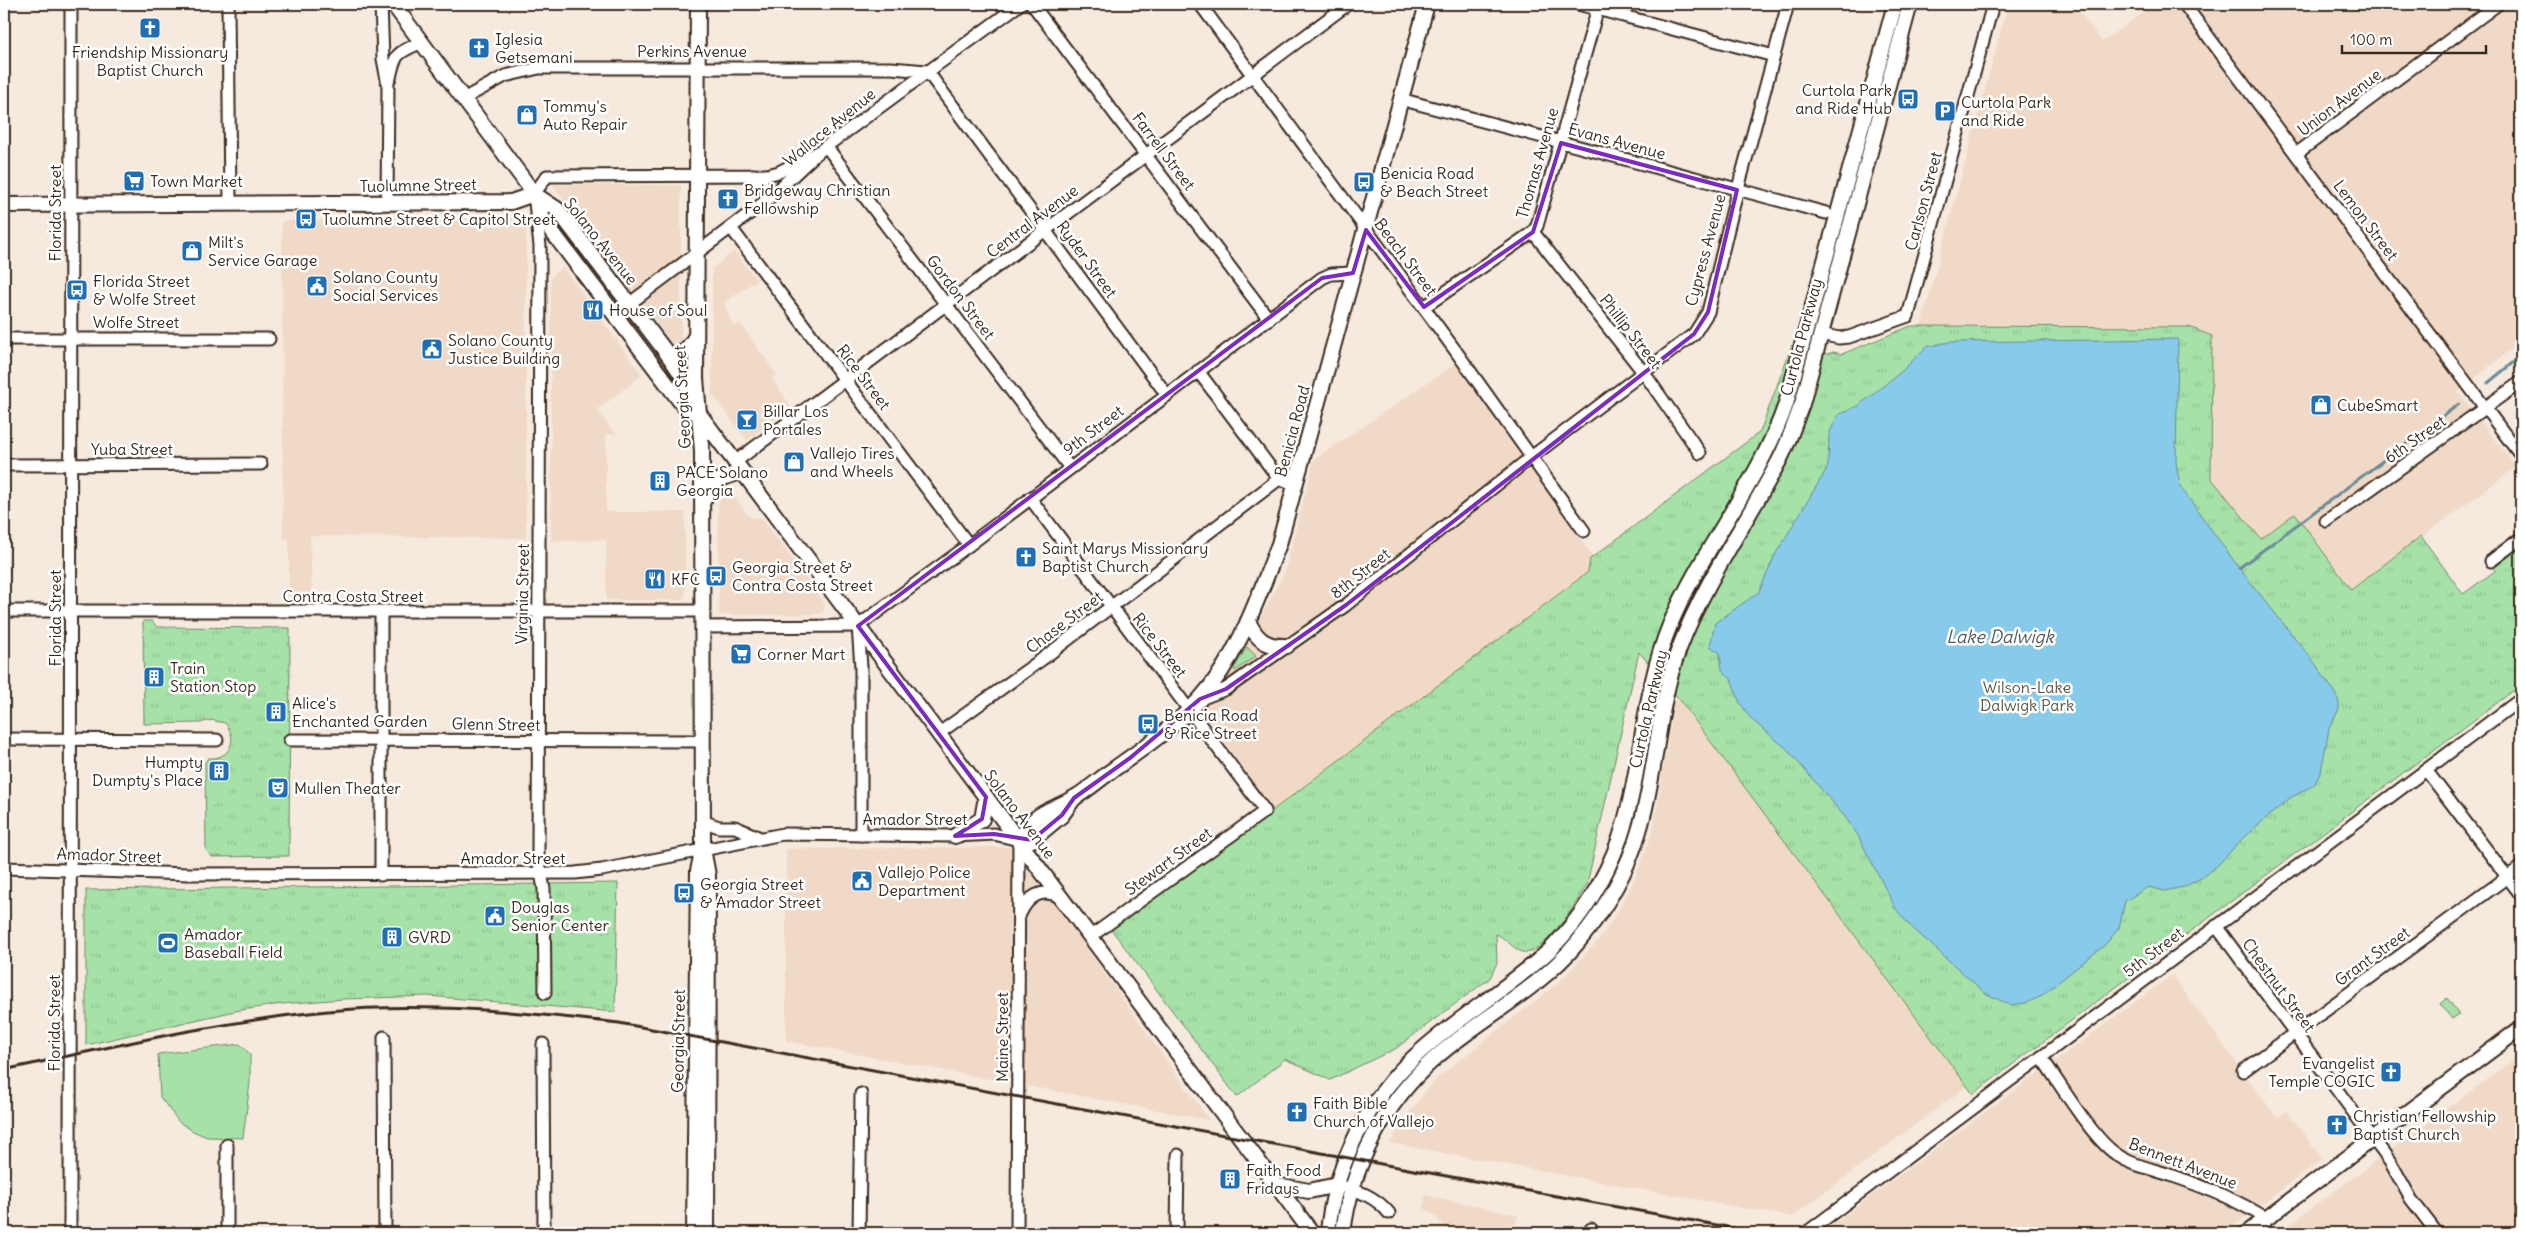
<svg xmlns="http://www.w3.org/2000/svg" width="2525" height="1237" viewBox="0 0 2525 1237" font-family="Delius,sans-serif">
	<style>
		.built { fill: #f0dac7 }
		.green { fill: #a6e2a8; stroke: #708663 }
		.park { fill: url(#park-tufts); stroke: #708663 }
		.water { fill: #88cae9; stroke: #698a98 }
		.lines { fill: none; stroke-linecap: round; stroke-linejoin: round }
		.stream { stroke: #698a98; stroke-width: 3 }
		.minor-casing { stroke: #3b2a1e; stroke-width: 15 }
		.major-casing { stroke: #3b2a1e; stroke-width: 18 }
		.minor { stroke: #fff; stroke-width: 11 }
		.major { stroke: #fff; stroke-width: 14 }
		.rail { stroke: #3b2a1e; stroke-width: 3 }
		.marked { fill: none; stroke: #7b2cbf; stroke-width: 4; stroke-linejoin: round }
		.labels { text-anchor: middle; stroke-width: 5; stroke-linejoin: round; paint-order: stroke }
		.poi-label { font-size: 16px; fill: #3b2a1e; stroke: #fff; text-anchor: start }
		.street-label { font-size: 16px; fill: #3b2a1e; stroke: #fff }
		.park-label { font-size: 16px; fill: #565840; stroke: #fff }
		.water-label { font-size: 18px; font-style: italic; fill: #525a5b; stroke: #fff }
	</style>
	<defs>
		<pattern id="park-tufts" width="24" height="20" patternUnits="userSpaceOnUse" patternTransform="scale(1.25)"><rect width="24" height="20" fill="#a6e2a8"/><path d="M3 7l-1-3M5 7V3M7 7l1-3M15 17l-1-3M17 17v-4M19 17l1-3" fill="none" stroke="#90c290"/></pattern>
	</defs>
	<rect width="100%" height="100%" fill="#f6e9de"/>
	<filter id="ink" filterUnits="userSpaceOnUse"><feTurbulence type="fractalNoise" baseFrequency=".02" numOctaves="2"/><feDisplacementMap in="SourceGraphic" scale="10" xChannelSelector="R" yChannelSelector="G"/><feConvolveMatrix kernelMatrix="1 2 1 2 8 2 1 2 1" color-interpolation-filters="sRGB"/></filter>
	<g filter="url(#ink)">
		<g class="built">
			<polygon points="2008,4 2074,4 2102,42 2155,4 2521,4 2521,341 2458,392 2516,467 2351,590 2295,514 2261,540 2211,478 2212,336 2189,327 1921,326"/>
			<polygon points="553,185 681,185 681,347 675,349"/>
			<polygon points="514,219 522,223 526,231 526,538 310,536 312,599 289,599 289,539 283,538 282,221"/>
			<polygon points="734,251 757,280 724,303 733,326 738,325 739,322 777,375 772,378 791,407 747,440 712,394 712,268"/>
			<polygon points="563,267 642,375 597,410 611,429 617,434 606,434 606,512 685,512 685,594 684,598 681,600 606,600 606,540 551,541 551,276"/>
			<polygon points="1455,364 1593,557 1590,559 1589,572 1273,810 1203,713 1262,615 1285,571 1314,460"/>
			<polygon points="722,497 735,497 749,517 762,518 825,605 824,611 820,614 719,615 718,503"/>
			<polygon points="1679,699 1967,1086 1792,1217 1390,1143 1404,1119 1437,1078 1558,983 1599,940 1613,919 1633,883 1653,831 1674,703"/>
			<polygon points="1015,847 1209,1120 786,1041 786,849"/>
			<polygon points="2172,975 2277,1118 2287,1111 2322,1159 2224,1233 1821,1233"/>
			<polygon points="2520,1055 2521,1233 2278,1233"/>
			<polygon points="1425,1195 1518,1215 1516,1223 1500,1228 1494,1233 1449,1233 1434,1214 1424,1208"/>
		</g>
		<g class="green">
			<polygon points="1247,647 1256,656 1235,671 1234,668"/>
			<polygon points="2447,998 2459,1014 2452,1019 2440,1004"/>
			<polygon points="240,1044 250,1054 250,1083 243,1138 207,1137 193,1131 179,1122 160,1097 158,1054"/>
		</g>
		<g class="park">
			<path d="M1911 326 2189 327 2212 336 2211 478 2261 539 2295 513 2351 590 2421 536 2463 594 2495 571 2494 568 2521 546V685L1973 1094 1679 699 1639 652 1587 884C1579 899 1542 959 1522 952 1512 948 1506 938 1496 934L1497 963 1490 978 1395 1049 1330 1080 1285 1059 1237 1097 1111 929 1273 810 1588 572 1590 559 1760 432 1792 345C1803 349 1822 358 1833 352L1842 354Z"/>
			<path d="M143 621H152L157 627 290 628 289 856 212 857 206 850 205 762 208 758C230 760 239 739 225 723L211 720 200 723 144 724Z"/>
			<polygon points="618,883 615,1012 428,996 343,999 281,1004 235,1011 86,1045 86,890"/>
		</g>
		<polygon class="water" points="2178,339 2176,462 2180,486 2239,568 2314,662 2333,690 2339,702 2339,709 2329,729 2321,772 2314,785 2290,798 2244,837 2219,864 2201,878 2184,887 2165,891 2148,887 2125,901 2119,928 2105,945 2040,997 2026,1003 2010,1005 1985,993 1908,924 1896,909 1857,834 1845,817 1786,748 1751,719 1740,703 1731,679 1722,670 1720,653 1710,646 1715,623 1759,592 1775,555 1828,467 1829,434 1838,415 1858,406 1902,371 1926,347 1949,342"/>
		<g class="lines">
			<g class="stream">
				<polyline points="2488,383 2521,356"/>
				<polyline points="2239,568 2459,404"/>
			</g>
			<g class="minor-casing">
				<g id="minor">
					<polyline points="228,4 230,203"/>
					<polyline points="381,4 383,59 388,85 387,203"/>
					<polyline points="1032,4 1269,319"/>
					<polyline points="1200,4 1455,350 1584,531"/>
					<polyline points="1578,4 1774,56"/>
					<polyline points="2184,4 2521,456"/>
					<path d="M390 78C395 52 398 53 422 42"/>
					<polyline points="463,99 505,76 539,68 891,68 927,71 1167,395"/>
					<polyline points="1400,99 1826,213"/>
					<polyline points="826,146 1070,468"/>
					<polyline points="2296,154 2498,4"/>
					<polyline points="753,175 766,187 766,201"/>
					<polyline points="731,228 969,545"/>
					<polyline points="1533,232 1644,373 1700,453"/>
					<polyline points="1424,307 1533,232 1537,226 1599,4"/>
					<polyline points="612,312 629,304 766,201 817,153 1020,4"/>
					<polyline points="1820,334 1839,338 1849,337 1908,316 1993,4"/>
					<polyline points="4,339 269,339"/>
					<polyline points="1198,371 1279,479 1296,484"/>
					<polyline points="735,462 1348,4"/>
					<polyline points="4,465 261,464"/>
					<polyline points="1030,498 1265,811 1090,937"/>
					<polyline points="2326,521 2521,382"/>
					<polyline points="2491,561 2521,538"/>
					<polyline points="4,611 702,611"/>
					<polyline points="381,612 381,875"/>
					<polyline points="858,626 969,545 1322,278 1331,274 1353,273"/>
					<polyline points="858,626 861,667 861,835"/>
					<polyline points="702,627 858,626"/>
					<polyline points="1200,699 1226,689 1346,605 1530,458 1694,334 1708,312 1736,196 1788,4"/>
					<polyline points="938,734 1041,660 1279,479"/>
					<polyline points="4,739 217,740"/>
					<polyline points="290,740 702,741"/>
					<polyline points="2426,770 2521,895"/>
					<polyline points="702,821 719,827 735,827 758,837"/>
					<polyline points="4,868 189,874 575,873 602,870 783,834 955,836 994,834 1019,840 1017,1233"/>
					<path d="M1020 914C1028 897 1041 887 1060 897"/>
					<polyline points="2216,926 2391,1163 2411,1199 2437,1233"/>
					<polyline points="545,993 544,889 538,856 540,246 534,194 547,176 767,175 779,172 817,153"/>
					<polyline points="384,1037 385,1233"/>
					<polyline points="543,1044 544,1233"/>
					<path d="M2041 1057C2059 1082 2092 1138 2116 1154 2132 1166 2154 1169 2173 1176 2205 1187 2238 1200 2267 1219"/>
					<polyline points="2243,1071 2521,867"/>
					<polyline points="227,1145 227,1233"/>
					<path d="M1337 1185C1358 1190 1376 1197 1389 1213"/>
					<polyline points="1591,1229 1594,1233"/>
					<polyline points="70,1233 71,4"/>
					<polyline points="859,1233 861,1094"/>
					<polyline points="1177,1233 1178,1155"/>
					<polyline points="1806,1233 2521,699"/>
				</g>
			</g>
			<g class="major-casing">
				<g id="major">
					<polyline points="393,4 521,176 534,194 544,221 683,405 700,415"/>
					<polyline points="698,4 696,378 702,451 703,849 708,875 707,1233"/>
					<polyline points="534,194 557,209 669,356 682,375 700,415 1312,1233"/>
					<polyline points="4,205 511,202 534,194"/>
					<path d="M669 356C684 355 688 349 696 336"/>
					<path d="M703 501C714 482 720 477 742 472"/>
					<path d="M1248 621C1257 640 1266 647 1287 646"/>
					<polyline points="955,836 982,819 986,797"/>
					<path d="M1019 840C1038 809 1045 814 1074 798 1088 790 1101 778 1114 769 1142 749 1177 725 1200 699 1239 656 1258 597 1279 544L1427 4"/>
					<polyline points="1019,840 1032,840 1062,815 1074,798"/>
					<polyline points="1276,1185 1309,1191 1337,1185"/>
					<polyline points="694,1233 698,871 702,852"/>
					<path d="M1328 1233C1333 1173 1363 1109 1405 1066 1449 1022 1505 992 1551 949 1582 917 1605 880 1620 838 1643 768 1642 693 1670 625 1702 548 1759 483 1786 404L1895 4"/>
					<path d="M1343 1233C1351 1167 1384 1103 1434 1059 1480 1018 1539 990 1578 942 1606 908 1627 873 1639 831 1657 772 1657 707 1679 649 1704 582 1747 522 1780 459 1789 441 1795 422 1802 404L1910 4"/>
					<polyline points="2247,1233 2521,1028"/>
				</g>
			</g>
			<use href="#minor" class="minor"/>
			<use href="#major" class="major"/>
			<path class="rail" d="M4 1070C111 1047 219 1021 328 1011 425 1002 523 1012 619 1023 1000 1093 1380 1165 1761 1233"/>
		</g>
	</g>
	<path class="marked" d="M1561 143 1737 190 1708 312 1694 334 1346 605 1226 689 1200 699 1130 758 1074 798 1062 815 1032 840 994 834 955 836 982 819 986 797 858 626 1322 278 1353 273 1366 230 1424 307 1533 232Z"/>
	<defs>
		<g id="church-square" transform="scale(1.125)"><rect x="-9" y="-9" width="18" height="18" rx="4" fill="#1f6fb2" stroke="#fff"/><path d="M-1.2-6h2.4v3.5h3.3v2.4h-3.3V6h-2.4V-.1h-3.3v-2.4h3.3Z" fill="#fff"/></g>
		<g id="bus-square" transform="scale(1.125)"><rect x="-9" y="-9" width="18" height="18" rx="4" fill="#1f6fb2" stroke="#fff"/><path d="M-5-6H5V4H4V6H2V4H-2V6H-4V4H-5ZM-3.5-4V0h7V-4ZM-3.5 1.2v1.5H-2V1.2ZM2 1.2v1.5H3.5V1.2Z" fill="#fff"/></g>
		<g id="parking-square" transform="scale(1.125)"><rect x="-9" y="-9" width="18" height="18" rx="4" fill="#1f6fb2" stroke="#fff"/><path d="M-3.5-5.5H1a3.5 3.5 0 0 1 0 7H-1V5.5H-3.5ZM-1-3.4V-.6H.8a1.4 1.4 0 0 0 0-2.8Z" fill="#fff"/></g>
		<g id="shop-square" transform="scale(1.125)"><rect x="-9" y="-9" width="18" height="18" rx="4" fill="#1f6fb2" stroke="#fff"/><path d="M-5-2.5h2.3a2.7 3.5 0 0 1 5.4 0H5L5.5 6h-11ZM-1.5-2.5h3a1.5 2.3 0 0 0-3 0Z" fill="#fff"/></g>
		<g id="supermarket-square" transform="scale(1.125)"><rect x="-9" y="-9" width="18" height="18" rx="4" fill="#1f6fb2" stroke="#fff"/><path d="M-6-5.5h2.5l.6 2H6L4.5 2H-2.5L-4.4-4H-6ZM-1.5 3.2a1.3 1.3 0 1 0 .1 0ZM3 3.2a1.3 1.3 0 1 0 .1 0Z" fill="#fff"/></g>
		<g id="civic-square" transform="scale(1.125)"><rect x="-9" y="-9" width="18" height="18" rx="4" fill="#1f6fb2" stroke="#fff"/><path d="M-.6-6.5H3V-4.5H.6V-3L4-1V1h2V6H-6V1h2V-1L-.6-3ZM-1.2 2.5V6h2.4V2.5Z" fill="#fff"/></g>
		<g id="restaurant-square" transform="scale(1.125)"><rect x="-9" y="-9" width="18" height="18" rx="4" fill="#1f6fb2" stroke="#fff"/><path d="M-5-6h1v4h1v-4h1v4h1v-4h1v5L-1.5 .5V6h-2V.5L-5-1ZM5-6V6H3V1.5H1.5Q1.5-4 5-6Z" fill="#fff"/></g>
		<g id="bar-square" transform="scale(1.125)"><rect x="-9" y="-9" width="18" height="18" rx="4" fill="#1f6fb2" stroke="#fff"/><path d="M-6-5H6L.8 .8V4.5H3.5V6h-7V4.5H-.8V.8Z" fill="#fff"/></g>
		<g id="building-square" transform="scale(1.125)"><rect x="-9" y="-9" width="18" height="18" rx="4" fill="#1f6fb2" stroke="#fff"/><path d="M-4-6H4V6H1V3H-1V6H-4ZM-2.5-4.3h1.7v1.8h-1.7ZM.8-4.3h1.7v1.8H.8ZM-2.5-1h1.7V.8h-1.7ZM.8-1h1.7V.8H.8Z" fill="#fff"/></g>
		<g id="theatre-square" transform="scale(1.125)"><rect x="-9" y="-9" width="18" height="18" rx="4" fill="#1f6fb2" stroke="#fff"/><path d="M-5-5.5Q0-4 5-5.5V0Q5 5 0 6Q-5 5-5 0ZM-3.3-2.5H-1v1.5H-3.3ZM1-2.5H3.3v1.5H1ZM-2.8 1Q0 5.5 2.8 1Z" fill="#fff"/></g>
		<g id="stadium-square" transform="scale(1.125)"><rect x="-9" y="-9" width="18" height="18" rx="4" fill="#1f6fb2" stroke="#fff"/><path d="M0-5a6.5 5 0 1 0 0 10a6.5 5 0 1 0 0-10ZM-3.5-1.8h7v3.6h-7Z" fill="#fff"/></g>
	</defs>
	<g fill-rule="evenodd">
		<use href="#church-square" x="150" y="28"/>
		<use href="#church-square" x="479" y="48"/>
		<use href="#bus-square" x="1908" y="99"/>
		<use href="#parking-square" x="1945" y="111"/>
		<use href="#shop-square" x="527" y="115"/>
		<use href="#supermarket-square" x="134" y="181"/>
		<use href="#bus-square" x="1364" y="182"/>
		<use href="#church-square" x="728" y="199"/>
		<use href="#bus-square" x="306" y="219"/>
		<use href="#shop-square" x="192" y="251"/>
		<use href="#civic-square" x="317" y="286"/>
		<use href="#bus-square" x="77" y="290"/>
		<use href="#restaurant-square" x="593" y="310"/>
		<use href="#civic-square" x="432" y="349"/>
		<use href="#shop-square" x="2321" y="405"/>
		<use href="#bar-square" x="747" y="420"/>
		<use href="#shop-square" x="794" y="462"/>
		<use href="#building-square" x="660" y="481"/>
		<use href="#church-square" x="1026" y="557"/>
		<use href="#bus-square" x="716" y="576"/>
		<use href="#restaurant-square" x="655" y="579"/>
		<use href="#supermarket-square" x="741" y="654"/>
		<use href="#building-square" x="154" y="677"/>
		<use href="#building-square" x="276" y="712"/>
		<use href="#bus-square" x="1148" y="724"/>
		<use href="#building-square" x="219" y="771"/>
		<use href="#theatre-square" x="278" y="788"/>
		<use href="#civic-square" x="862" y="881"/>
		<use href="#bus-square" x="684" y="893"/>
		<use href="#civic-square" x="495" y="916"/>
		<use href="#building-square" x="392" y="937"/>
		<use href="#stadium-square" x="168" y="943"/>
		<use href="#church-square" x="2391" y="1072"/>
		<use href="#church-square" x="1297" y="1112"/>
		<use href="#church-square" x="2337" y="1125"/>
		<use href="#building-square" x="1230" y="1179"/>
	</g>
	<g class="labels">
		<g class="poi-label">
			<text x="495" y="45">Iglesia<tspan x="495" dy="18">Getsemani</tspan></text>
			<text x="150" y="58" text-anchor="middle">Friendship Missionary<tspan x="150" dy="18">Baptist Church</tspan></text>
			<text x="1892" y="96" text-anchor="end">Curtola Park<tspan x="1892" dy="18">and Ride Hub</tspan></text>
			<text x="1961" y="108">Curtola Park<tspan x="1961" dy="18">and Ride</tspan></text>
			<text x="543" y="112">Tommy's<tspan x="543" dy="18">Auto Repair</tspan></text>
			<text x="1380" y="179">Benicia Road<tspan x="1380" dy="18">&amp; Beach Street</tspan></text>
			<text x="150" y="187">Town Market</text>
			<text x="744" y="196">Bridgeway Christian<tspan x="744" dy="18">Fellowship</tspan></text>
			<text x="322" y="225">Tuolumne Street &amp; Capitol Street</text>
			<text x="208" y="248">Milt's<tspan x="208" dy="18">Service Garage</tspan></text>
			<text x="333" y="283">Solano County<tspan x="333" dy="18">Social Services</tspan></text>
			<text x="93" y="287">Florida Street<tspan x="93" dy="18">&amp; Wolfe Street</tspan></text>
			<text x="609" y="316">House of Soul</text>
			<text x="448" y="346">Solano County<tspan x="448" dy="18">Justice Building</tspan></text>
			<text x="2337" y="411">CubeSmart</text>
			<text x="763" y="417">Billar Los<tspan x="763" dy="18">Portales</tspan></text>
			<text x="810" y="459">Vallejo Tires<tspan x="810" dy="18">and Wheels</tspan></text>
			<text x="676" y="478">PACE Solano<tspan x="676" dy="18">Georgia</tspan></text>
			<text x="1042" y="554">Saint Marys Missionary<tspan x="1042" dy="18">Baptist Church</tspan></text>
			<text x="732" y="573">Georgia Street &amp;<tspan x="732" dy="18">Contra Costa Street</tspan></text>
			<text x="671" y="585">KFC</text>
			<text x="757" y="660">Corner Mart</text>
			<text x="170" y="674">Train<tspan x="170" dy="18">Station Stop</tspan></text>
			<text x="292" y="709">Alice's<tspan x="292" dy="18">Enchanted Garden</tspan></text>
			<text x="1164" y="721">Benicia Road<tspan x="1164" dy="18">&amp; Rice Street</tspan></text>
			<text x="203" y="768" text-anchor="end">Humpty<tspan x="203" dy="18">Dumpty's Place</tspan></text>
			<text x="294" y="794">Mullen Theater</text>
			<text x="878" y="878">Vallejo Police<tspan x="878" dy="18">Department</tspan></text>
			<text x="700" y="890">Georgia Street<tspan x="700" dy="18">&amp; Amador Street</tspan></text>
			<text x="511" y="913">Douglas<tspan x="511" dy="18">Senior Center</tspan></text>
			<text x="184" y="940">Amador<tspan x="184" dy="18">Baseball Field</tspan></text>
			<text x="408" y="943">GVRD</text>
			<text x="2375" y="1069" text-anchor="end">Evangelist<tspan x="2375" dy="18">Temple COGIC</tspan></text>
			<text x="1313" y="1109">Faith Bible<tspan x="1313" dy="18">Church of Vallejo</tspan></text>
			<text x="2353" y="1122">Christian Fellowship<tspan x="2353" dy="18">Baptist Church</tspan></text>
			<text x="1246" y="1176">Faith Food<tspan x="1246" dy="18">Fridays</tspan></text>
		</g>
		<g class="street-label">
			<text x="692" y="57">Perkins Avenue</text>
			<text transform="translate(2339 102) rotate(-37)" y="6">Union Avenue</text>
			<text transform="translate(829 127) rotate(-39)" y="6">Wallace Avenue</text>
			<text transform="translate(1617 141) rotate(15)" y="6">Evans Avenue</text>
			<text transform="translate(1164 151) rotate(53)" y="6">Farrell Street</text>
			<text transform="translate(1537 163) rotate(-74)" y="6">Thomas Avenue</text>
			<text transform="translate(418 185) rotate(-1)" y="6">Tuolumne Street</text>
			<text transform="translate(1923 201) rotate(-75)" y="6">Carlson Street</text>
			<text transform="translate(55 213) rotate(-90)" y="6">Florida Street</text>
			<text transform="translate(2366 220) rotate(53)" y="6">Lemon Street</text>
			<text transform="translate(1032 221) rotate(-37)" y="6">Central Avenue</text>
			<text transform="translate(601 241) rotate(51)" y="6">Solano Avenue</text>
			<text transform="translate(1705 250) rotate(-75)" y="6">Cypress Avenue</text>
			<text transform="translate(1406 257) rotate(53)" y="6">Beach Street</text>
			<text transform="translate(1087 259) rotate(54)" y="6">Ryder Street</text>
			<text transform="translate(961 297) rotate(53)" y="6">Gordon Street</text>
			<text x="136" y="328">Wolfe Street</text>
			<text transform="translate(1631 331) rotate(52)" y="6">Phillip Street</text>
			<text transform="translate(1801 337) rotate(-75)" y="6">Curtola Parkway</text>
			<text transform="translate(864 377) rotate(53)" y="6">Rice Street</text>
			<text transform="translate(682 397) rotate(-93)" y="6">Georgia Street</text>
			<text transform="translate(1093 430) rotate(-37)" y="6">9th Street</text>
			<text transform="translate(1292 431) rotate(-75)" y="6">Benicia Road</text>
			<text transform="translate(2415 439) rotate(-35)" y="6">6th Street</text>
			<text x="132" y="455">Yuba Street</text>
			<text transform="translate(1360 573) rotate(-38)" y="6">8th Street</text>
			<text transform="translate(522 594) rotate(-89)" y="6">Virginia Street</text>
			<text x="353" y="602">Contra Costa Street</text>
			<text transform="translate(55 618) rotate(-90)" y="6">Florida Street</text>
			<text transform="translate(1064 622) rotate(-37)" y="6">Chase Street</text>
			<text transform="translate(1160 645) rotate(52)" y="6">Rice Street</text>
			<text transform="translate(1648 709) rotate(-77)" y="6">Curtola Parkway</text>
			<text transform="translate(496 724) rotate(1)" y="6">Glenn Street</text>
			<text transform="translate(1020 814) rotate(53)" y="6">Solano Avenue</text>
			<text x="915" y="825">Amador Street</text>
			<text transform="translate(109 855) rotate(2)" y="6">Amador Street</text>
			<text x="513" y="864">Amador Street</text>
			<text transform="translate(1168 861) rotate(-36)" y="6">Stewart Street</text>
			<text transform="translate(2153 952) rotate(-37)" y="6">5th Street</text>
			<text transform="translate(2372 956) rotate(-36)" y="6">Grant Street</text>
			<text transform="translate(2279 985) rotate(54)" y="6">Chestnut Street</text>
			<text transform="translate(54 1023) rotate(-90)" y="6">Florida Street</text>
			<text transform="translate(1002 1037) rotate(-90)" y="6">Maine Street</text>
			<text transform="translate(678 1041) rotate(-89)" y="6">Georgia Street</text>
			<text transform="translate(2183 1163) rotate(21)" y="6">Bennett Avenue</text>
		</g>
		<g class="park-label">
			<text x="2027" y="693">Wilson-Lake<tspan x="2027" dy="18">Dalwigk Park</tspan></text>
		</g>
		<g class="water-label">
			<text x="2000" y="643">Lake Dalwigk</text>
		</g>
	</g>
	<rect width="2525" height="1237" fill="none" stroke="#fff" stroke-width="20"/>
	<rect x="10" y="10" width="2505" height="1217" fill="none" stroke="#3b2a1e" stroke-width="2" filter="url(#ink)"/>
	<path d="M2342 45v8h144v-8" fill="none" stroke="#3b2a1e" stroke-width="2.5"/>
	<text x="2350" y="45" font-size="15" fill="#3b2a1e" stroke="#ffffff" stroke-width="4" paint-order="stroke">100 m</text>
</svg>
